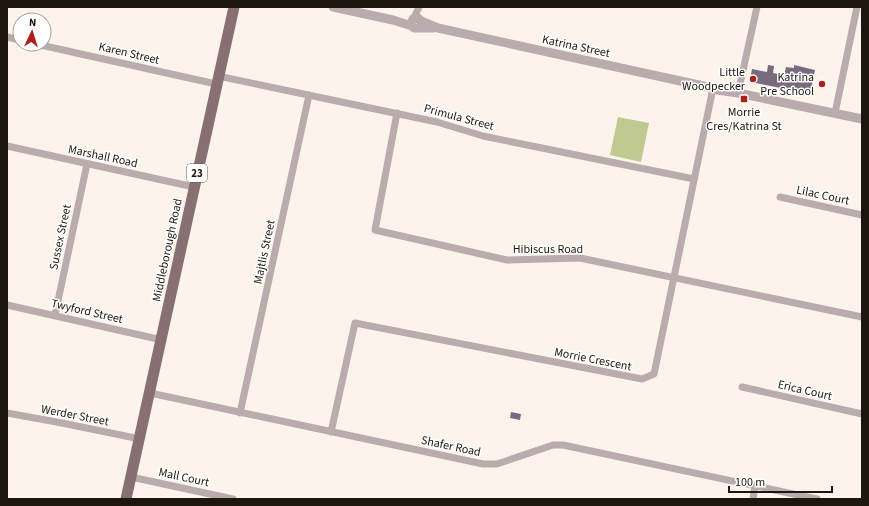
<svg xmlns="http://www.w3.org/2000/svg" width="869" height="506" viewBox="0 0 869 506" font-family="'Source Sans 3',sans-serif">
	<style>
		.green { fill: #c1c992 }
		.building { fill: #7a6a7f }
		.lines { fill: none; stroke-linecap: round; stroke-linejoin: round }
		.minor { stroke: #baacad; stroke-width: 7 }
		.tertiary { stroke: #baacad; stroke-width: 9 }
		.primary { stroke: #886f71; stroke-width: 11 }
		.poi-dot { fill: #af1f19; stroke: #fff; stroke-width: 1.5 }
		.labels { text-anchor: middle; stroke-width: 3; stroke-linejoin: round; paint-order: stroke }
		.shield { fill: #fff; stroke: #615c56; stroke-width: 1 }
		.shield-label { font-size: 11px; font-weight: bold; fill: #1d160e }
		.street-label { font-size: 12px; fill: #1d160e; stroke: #fff }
		.poi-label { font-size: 12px; fill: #1d160e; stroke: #fff; text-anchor: end }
	</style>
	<rect width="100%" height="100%" fill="#fcf4eb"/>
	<polygon class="green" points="618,117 649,123 641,162 610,155"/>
	<g class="building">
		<polygon points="768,65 774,66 773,73 784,75 786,67 794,68 794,65 815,70 810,94 751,82 750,80 752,69 767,72"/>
		<polygon points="511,412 521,414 520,420 510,418"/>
	</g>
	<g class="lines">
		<g class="minor">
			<polyline points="414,18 419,7"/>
			<polyline points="7,37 20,40"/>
			<polyline points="36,44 216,84"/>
			<polyline points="218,76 437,122 483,136 694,179"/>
			<polyline points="738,93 757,7"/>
			<polyline points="397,113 375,230 507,260 580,258 862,317"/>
			<polyline points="835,113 857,7"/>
			<polyline points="7,146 194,187"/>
			<polyline points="780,197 862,215"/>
			<polyline points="7,305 162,340"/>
			<polyline points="55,315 87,164"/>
			<polyline points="742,387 862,414"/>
			<polyline points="150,393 483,464 497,464 553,445 563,445 817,499"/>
			<polyline points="7,413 62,423 140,439"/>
			<polyline points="240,413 309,95"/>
			<polyline points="331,432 355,323 642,379 654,374 712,93"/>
			<polyline points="131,477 233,499"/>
			<polyline points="753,499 755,486"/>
		</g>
		<g class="tertiary">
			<polyline points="333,7 393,20 412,26"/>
			<polyline points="421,21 438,28 708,87"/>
			<polyline points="419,28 422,25 421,21 418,18 413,19 411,24 414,28 433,28"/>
			<polyline points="717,90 738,93 862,119"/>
		</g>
		<polyline class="primary" points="126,499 234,7"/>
	</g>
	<g class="poi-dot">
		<circle cx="753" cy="79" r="4"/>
		<circle cx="822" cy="84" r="4"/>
		<rect x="740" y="95" width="8" height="8" rx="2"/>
	</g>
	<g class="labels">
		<rect class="shield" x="187" y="164" width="20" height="18" rx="3"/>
		<g class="shield-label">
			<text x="197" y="177">23</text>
		</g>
		<g class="street-label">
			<text transform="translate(576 46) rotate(12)" y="4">Katrina Street</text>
			<text transform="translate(129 53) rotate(13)" y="4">Karen Street</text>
			<text transform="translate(459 117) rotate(15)" y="4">Primula Street</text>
			<text transform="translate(103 156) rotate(12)" y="4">Marshall Road</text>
			<text transform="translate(823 195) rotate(12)" y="4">Lilac Court</text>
			<text transform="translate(60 237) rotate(-78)" y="4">Sussex Street</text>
			<text x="548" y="253">Hibiscus Road</text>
			<text transform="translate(167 250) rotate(-78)" y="4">Middleborough Road</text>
			<text transform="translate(264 252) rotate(-78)" y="4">Majtlis Street</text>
			<text transform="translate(87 311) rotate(13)" y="4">Twyford Street</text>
			<text transform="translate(593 359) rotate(11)" y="4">Morrie Crescent</text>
			<text transform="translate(805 390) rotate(13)" y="4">Erica Court</text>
			<text transform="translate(75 415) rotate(11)" y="4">Werder Street</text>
			<text transform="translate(451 446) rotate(12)" y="4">Shafer Road</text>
			<text transform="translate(184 477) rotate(12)" y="4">Mall Court</text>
		</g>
		<g class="poi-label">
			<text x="745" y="76">Little<tspan x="745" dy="14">Woodpecker</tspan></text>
			<text x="814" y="81">Katrina<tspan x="814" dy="14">Pre School</tspan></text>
			<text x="744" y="116" text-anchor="middle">Morrie<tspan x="744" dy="14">Cres/Katrina St</tspan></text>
		</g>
	</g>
	<rect width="869" height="506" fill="none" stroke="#1d160e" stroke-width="16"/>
	<g transform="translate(32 32) rotate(4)"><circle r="19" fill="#ffffff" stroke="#a5a29f"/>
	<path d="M0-3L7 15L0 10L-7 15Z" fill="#af1f19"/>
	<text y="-6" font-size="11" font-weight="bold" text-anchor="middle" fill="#1d160e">N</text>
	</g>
	<path d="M729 486v6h103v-6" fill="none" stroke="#1d160e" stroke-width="2"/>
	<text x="735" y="486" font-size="12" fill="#1d160e" stroke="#ffffff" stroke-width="3" paint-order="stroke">100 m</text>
</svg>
